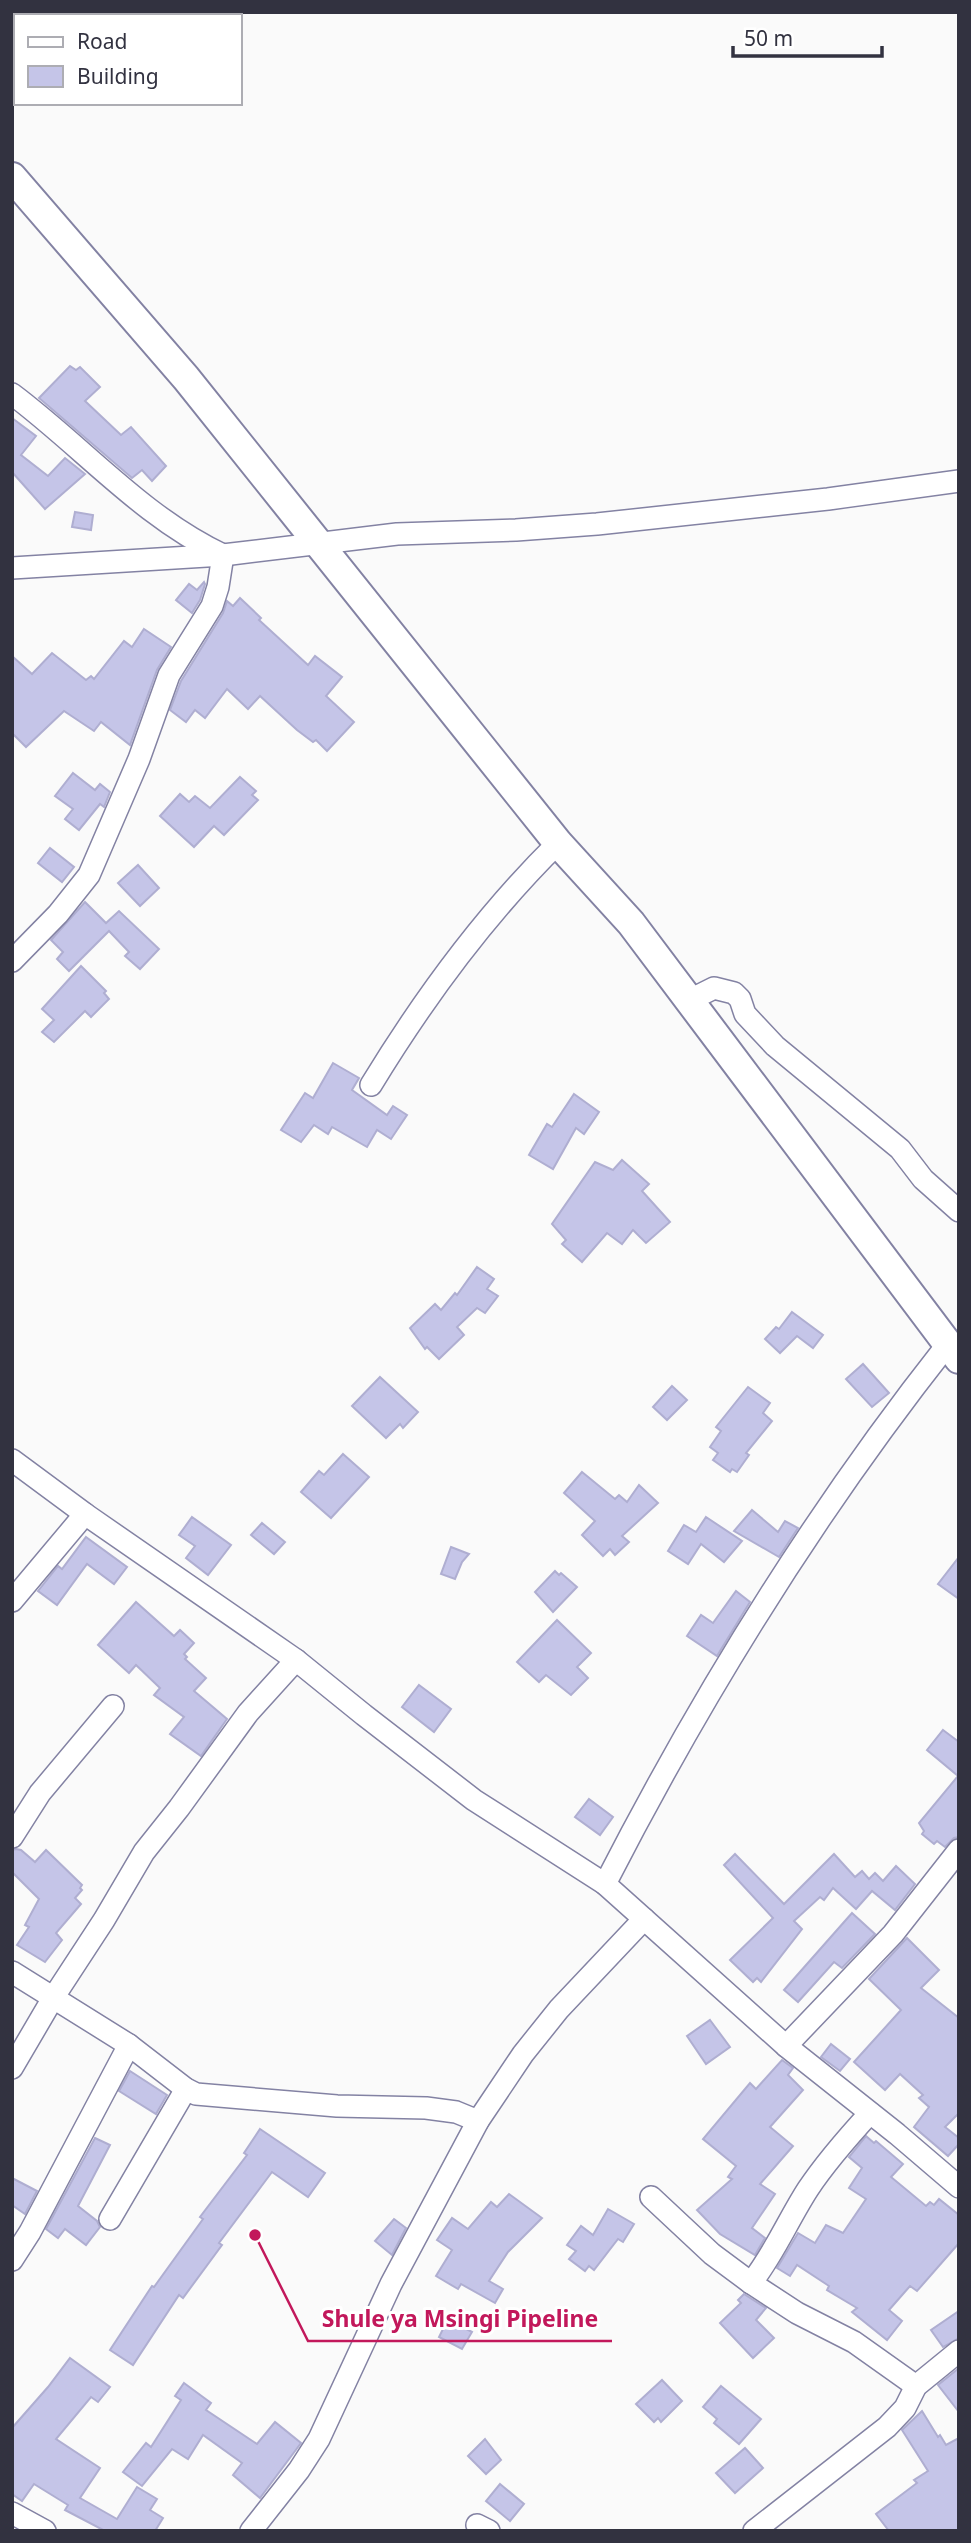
<svg xmlns="http://www.w3.org/2000/svg" width="971" height="2543" viewBox="0 0 971 2543" font-family="'Noto Sans',sans-serif">
	<style>
		.building { fill: #c5c5e8; stroke: #afaed1; stroke-width: 2 }
		.lines { fill: none; stroke-linecap: round; stroke-linejoin: round }
		.minor-casing { stroke: #8382a3; stroke-width: 24 }
		.secondary-casing { stroke: #8382a3; stroke-width: 32 }
		.minor { stroke: #fff; stroke-width: 21 }
		.secondary { stroke: #fff; stroke-width: 28 }
		.leader { fill: none; stroke: #c2185b; stroke-width: 2.5 }
		.callout-dot { fill: #c2185b; stroke: #fff; stroke-width: 2.5 }
		.callout-label { font-size: 23px; text-anchor: middle; font-weight: bold; fill: #c2185b; stroke: #fff; stroke-width: 6; stroke-linejoin: round; paint-order: stroke }
	</style>
	<rect width="100%" height="100%" fill="#fafafa"/>
	<g class="building">
		<polygon points="70,366 76,370 80,367 100,387 85,401 121,435 131,427 166,466 152,481 142,470 132,478 39,398"/>
		<polygon points="12,418 36,436 21,455 48,476 65,458 85,474 45,509 12,472"/>
		<polygon points="75,512 93,515 91,530 72,527"/>
		<polygon points="204,582 205,584 200,600 192,613 176,600 189,584 197,590"/>
		<polygon points="240,598 261,618 259,620 308,665 315,656 342,677 326,696 354,722 327,751 316,740 313,742 297,730 260,696 248,709 227,689 205,718 195,710 186,722 170,710 181,681 223,613 227,601 233,606"/>
		<polygon points="144,629 171,647 157,670 130,745 101,722 94,731 64,711 26,747 12,733 12,656 32,674 52,653 86,680 91,676 94,679 124,641 132,647"/>
		<polygon points="73,773 95,790 100,784 110,792 104,807 100,804 79,830 65,819 73,809 55,796"/>
		<polygon points="240,777 256,791 252,795 258,800 224,835 214,826 194,847 160,816 180,794 189,802 195,796 210,808"/>
		<polygon points="50,848 74,867 62,882 38,863"/>
		<polygon points="138,865 159,888 140,906 118,883"/>
		<polygon points="85,902 106,923 119,911 159,949 140,969 125,956 129,952 109,931 69,971 57,959 63,952 51,940"/>
		<polygon points="81,966 106,991 104,993 109,999 91,1017 85,1011 54,1042 42,1032 54,1020 42,1009"/>
		<polygon points="333,1063 359,1078 352,1090 387,1115 393,1106 407,1115 391,1139 377,1130 367,1147 332,1127 328,1134 314,1125 301,1142 281,1130 305,1093 313,1098"/>
		<polygon points="574,1094 599,1112 584,1134 576,1128 553,1169 529,1155 547,1124 552,1127"/>
		<polygon points="622,1160 649,1184 642,1191 670,1222 646,1243 633,1230 622,1244 607,1233 582,1262 562,1244 566,1240 552,1224 595,1162 613,1170"/>
		<polygon points="477,1267 494,1279 487,1289 498,1296 485,1313 477,1308 457,1327 464,1335 439,1359 427,1347 425,1349 410,1328 435,1304 441,1310 455,1293 457,1295"/>
		<polygon points="792,1312 823,1335 813,1348 797,1336 780,1353 765,1339 776,1327 779,1329"/>
		<polygon points="863,1364 889,1393 872,1407 846,1379"/>
		<polygon points="380,1377 418,1412 403,1428 400,1424 386,1438 352,1406"/>
		<polygon points="672,1386 687,1400 667,1420 653,1407"/>
		<polygon points="748,1387 770,1403 763,1413 772,1421 746,1453 749,1455 737,1472 732,1469 730,1472 713,1460 718,1453 710,1447 721,1431 716,1427"/>
		<polygon points="343,1454 369,1477 331,1518 301,1492 319,1471 324,1475"/>
		<polygon points="582,1472 615,1499 619,1495 627,1502 639,1485 658,1503 622,1536 629,1542 615,1555 610,1549 603,1556 582,1535 595,1521 564,1493"/>
		<polygon points="752,1510 778,1532 785,1521 798,1528 779,1557 734,1531"/>
		<polygon points="192,1517 231,1545 208,1575 186,1558 195,1546 179,1535"/>
		<polygon points="706,1517 742,1541 724,1562 701,1544 688,1564 668,1551 684,1525 696,1532"/>
		<polygon points="262,1523 285,1542 274,1554 251,1535"/>
		<polygon points="86,1537 127,1567 114,1584 87,1564 57,1605 38,1591 58,1566 62,1569"/>
		<polygon points="451,1547 469,1554 462,1562 455,1579 441,1574"/>
		<polygon points="959,1557 959,1599 938,1584"/>
		<polygon points="555,1571 559,1575 561,1573 577,1587 553,1612 535,1592"/>
		<polygon points="736,1591 750,1602 717,1656 687,1636 701,1615 713,1623"/>
		<polygon points="136,1602 174,1636 180,1630 194,1643 184,1654 187,1657 185,1659 206,1678 194,1691 227,1719 201,1756 170,1734 184,1717 154,1695 160,1688 136,1665 129,1673 98,1645"/>
		<polygon points="557,1620 591,1653 577,1667 588,1678 571,1695 546,1675 539,1682 517,1662"/>
		<polygon points="419,1685 451,1709 434,1732 402,1707"/>
		<polygon points="943,1730 959,1742 959,1837 954,1838 945,1847 937,1841 934,1844 922,1834 924,1831 919,1823 958,1776 927,1750"/>
		<polygon points="589,1799 613,1817 600,1835 575,1817"/>
		<polygon points="16,1849 21,1850 35,1862 46,1850 82,1885 80,1888 82,1890 75,1898 81,1904 56,1933 62,1940 45,1962 17,1945 29,1927 25,1925 39,1899 12,1872 12,1850"/>
		<polygon points="735,1854 784,1904 834,1854 855,1877 862,1871 869,1879 875,1873 883,1881 896,1866 915,1884 895,1910 872,1891 856,1909 833,1888 824,1900 820,1897 794,1921 802,1929 761,1982 757,1978 753,1982 730,1960 773,1918 724,1865"/>
		<polygon points="852,1913 875,1934 842,1968 834,1962 798,2002 784,1990"/>
		<polygon points="907,1938 939,1970 921,1988 959,2018 959,2113 945,2127 959,2138 959,2144 948,2156 914,2127 929,2107 919,2098 923,2095 900,2074 885,2090 854,2062 901,2010 869,1979"/>
		<polygon points="710,2020 730,2047 706,2064 687,2036"/>
		<polygon points="831,2044 850,2059 840,2071 821,2057"/>
		<polygon points="782,2060 793,2068 788,2075 803,2090 770,2127 793,2146 760,2184 775,2194 752,2228 765,2238 755,2255 720,2234 697,2210 732,2179 728,2177 736,2166 703,2139 750,2083 756,2089"/>
		<polygon points="130,2071 167,2095 156,2114 119,2091"/>
		<polygon points="260,2129 325,2173 308,2197 272,2172 219,2243 222,2245 183,2298 179,2295 133,2365 110,2350 152,2286 154,2287 203,2219 200,2217 247,2155 244,2153"/>
		<polygon points="866,2136 874,2143 876,2141 903,2164 891,2177 926,2206 930,2202 934,2205 939,2199 959,2215 959,2243 917,2291 910,2286 889,2310 902,2321 887,2340 852,2312 857,2308 827,2290 829,2286 797,2265 790,2276 777,2268 798,2233 815,2243 826,2225 843,2233 866,2199 849,2188 862,2168 849,2157"/>
		<polygon points="95,2138 110,2145 78,2206 97,2221 100,2227 86,2245 65,2229 58,2238 46,2229"/>
		<polygon points="12,2178 37,2191 25,2214 12,2205"/>
		<polygon points="509,2194 542,2218 508,2252 489,2281 503,2289 495,2303 461,2284 458,2289 436,2276 452,2250 437,2240 452,2218 468,2229 491,2202 497,2207"/>
		<polygon points="608,2209 634,2224 623,2242 618,2239 594,2270 589,2266 585,2271 569,2259 576,2251 567,2245 581,2226 593,2235"/>
		<polygon points="394,2219 406,2228 392,2255 375,2241"/>
		<polygon points="744,2294 766,2308 756,2320 774,2338 753,2358 720,2323 741,2303 738,2300"/>
		<polygon points="959,2311 959,2338 943,2347 931,2330"/>
		<polygon points="448,2319 472,2332 462,2349 439,2337"/>
		<polygon points="70,2358 110,2387 98,2402 91,2397 56,2439 100,2468 80,2498 117,2519 137,2487 157,2499 150,2510 163,2518 155,2531 105,2531 65,2510 68,2505 34,2484 22,2501 12,2494 12,2428 48,2387"/>
		<polygon points="959,2368 959,2412 938,2385"/>
		<polygon points="662,2380 682,2401 661,2422 658,2418 654,2422 636,2404"/>
		<polygon points="184,2383 211,2403 206,2410 257,2444 275,2422 301,2443 260,2498 233,2475 242,2463 203,2435 188,2459 172,2449 142,2486 123,2472 146,2443 151,2447 181,2400 175,2396"/>
		<polygon points="721,2386 761,2419 739,2444 714,2423 717,2419 703,2407"/>
		<polygon points="922,2411 938,2437 940,2435 946,2445 959,2438 959,2531 889,2531 876,2514 917,2483 914,2480 928,2471 902,2430"/>
		<polygon points="485,2439 501,2460 486,2474 468,2456"/>
		<polygon points="745,2448 763,2468 735,2493 716,2473"/>
		<polygon points="500,2484 524,2504 510,2521 486,2501"/>
	</g>
	<g class="lines">
		<g class="minor-casing">
			<g id="minor">
				<path d="M12 394C83 447 142 517 223 555L218 587 212 606 169 675 139 759 89 875 58 914 12 961"/>
				<polyline points="12,568 223,555 397,534 516,530 597,524 828,499 959,481"/>
				<polyline points="690,1000 714,988 734,993 740,999 745,1014 775,1046 900,1149 923,1179 959,1211"/>
				<path d="M371 1085C424 998 486 914 558 843"/>
				<polyline points="12,1460 85,1514 296,1660 364,1715 474,1800 605,1884 786,2046 897,2134 959,2187"/>
				<polyline points="12,1601 85,1514"/>
				<polyline points="12,1837 40,1793 113,1706"/>
				<path d="M605 1884C702 1695 815 1512 947 1345"/>
				<polyline points="12,1972 129,2045 186,2089 196,2094 337,2106 426,2108 456,2112 478,2121"/>
				<polyline points="786,2046 893,1934 959,1850"/>
				<polyline points="12,2068 53,1998 104,1920 144,1852 179,1808 248,1713 296,1660"/>
				<polyline points="651,2197 712,2254 751,2283 797,2313 854,2342 916,2386"/>
				<polyline points="110,2219 186,2089"/>
				<polyline points="12,2260 30,2232 129,2045"/>
				<path d="M751 2283C774 2254 788 2220 808 2189 826 2162 848 2137 870 2113"/>
				<polyline points="12,2513 45,2531"/>
				<polyline points="477,2525 489,2531"/>
				<polyline points="251,2531 299,2470 319,2439 391,2284 478,2121 523,2054 559,2009 644,1919"/>
				<polyline points="754,2531 887,2427 905,2408 916,2386 959,2351"/>
			</g>
		</g>
		<g class="secondary-casing">
			<polyline id="secondary" points="12,177 186,378 558,843 631,923 959,1359"/>
		</g>
		<use href="#minor" class="minor"/>
		<use href="#secondary" class="secondary"/>
	</g>
	<path class="leader" d="M255 2235L308 2341H612"/>
	<circle class="callout-dot" cx="255" cy="2235" r="7"/>
	<g class="callout-label">
		<text x="460" y="2327">Shule ya Msingi Pipeline</text>
	</g>
	<rect width="971" height="2543" fill="none" stroke="#323240" stroke-width="28"/>
	<rect x="14" y="14" width="228" height="91" fill="#ffffff" stroke="#adadb3" stroke-width="2"/>
	<rect x="28" y="37" width="35" height="10" fill="#ffffff" stroke="#adadb3" stroke-width="2"/>
	<text x="77" y="49" font-size="21" fill="#323240">Road</text>
	<rect x="28" y="66" width="35" height="21" fill="#c5c5e8" stroke="#adadb3" stroke-width="2"/>
	<text x="77" y="84" font-size="21" fill="#323240">Building</text>
	<path d="M733 46v10h149v-10" fill="none" stroke="#323240" stroke-width="3.5"/>
	<text x="744" y="46" font-size="21" fill="#323240" stroke="#ffffff" stroke-width="5" paint-order="stroke">50 m</text>
</svg>
